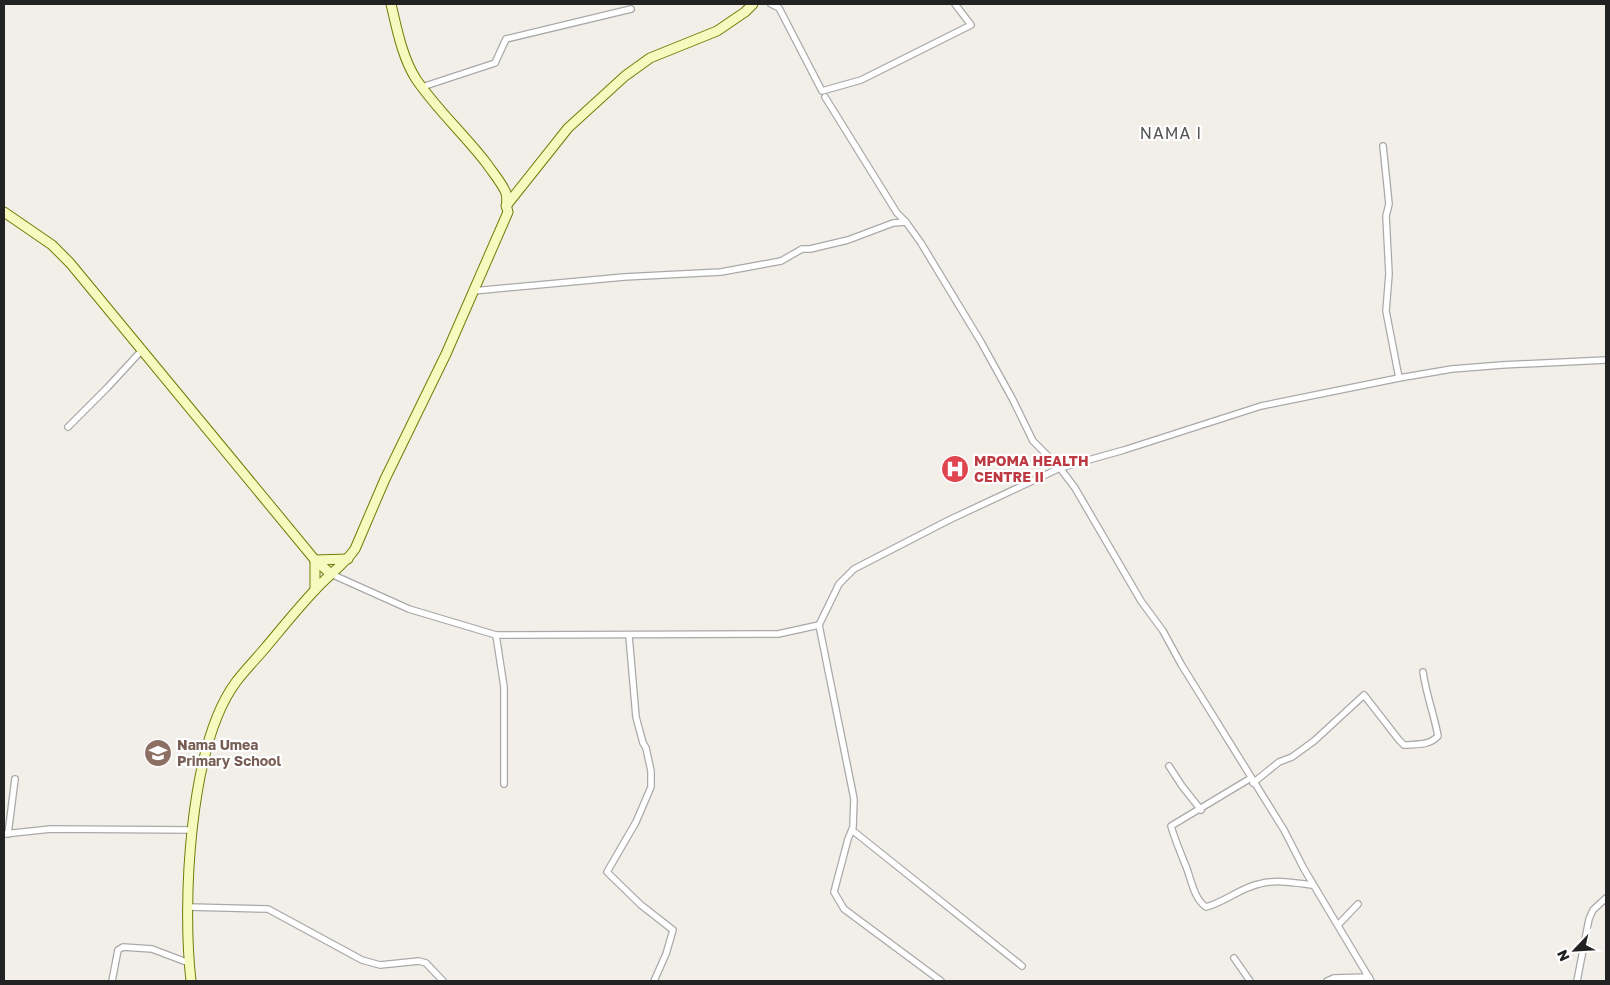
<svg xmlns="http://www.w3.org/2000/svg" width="1610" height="985" viewBox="0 0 1610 985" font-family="'Golos Text',sans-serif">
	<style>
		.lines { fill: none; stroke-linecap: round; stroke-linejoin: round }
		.street-casing { stroke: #a9a9a9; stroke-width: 8 }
		.secondary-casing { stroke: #707d05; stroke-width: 11 }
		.street { stroke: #fff; stroke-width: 5.5 }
		.secondary { stroke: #f7fabf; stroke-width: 9 }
		.labels { text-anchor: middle; stroke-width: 4.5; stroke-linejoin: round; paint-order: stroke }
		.health-label { font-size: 14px; font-weight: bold; fill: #be3a42; stroke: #fff; text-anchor: start }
		.education-label { font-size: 14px; font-weight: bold; fill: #785e54; stroke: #fff; text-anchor: start }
		.quarter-label { font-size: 16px; letter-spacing: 1px; fill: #555; stroke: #fff }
	</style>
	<rect width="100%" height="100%" fill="#f2efe9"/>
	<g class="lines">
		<g class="street-casing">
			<g id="street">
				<polyline points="771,4 779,8 822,91 861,80 971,25 955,4"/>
				<polyline points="422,87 495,63 506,39 631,9"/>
				<polyline points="1383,146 1389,204 1386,216 1389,274 1386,311 1399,378"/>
				<polyline points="906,222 921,243 981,342 1013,400 1033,441 1060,468 1075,488 1141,601 1163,631 1181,664 1284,830 1304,869 1371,981"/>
				<polyline points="473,291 624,277 721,272 781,261 802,249 810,249 848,240 893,223 906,222 897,213 825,97"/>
				<polyline points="68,427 108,387 142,350"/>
				<polyline points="331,574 409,609 496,635 778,634 819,625 839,584 854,569 949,520 1060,468 1124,450 1261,406 1399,378 1452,369 1502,365 1606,360"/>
				<polyline points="819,625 854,799 853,827 848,839 834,892 844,909 941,981"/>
				<polyline points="496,635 504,687 504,784"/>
				<polyline points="629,636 636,717 643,743 646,748 651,771 651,787 636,822 607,872 641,905 673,930 666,954 654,981"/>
				<polyline points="1169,766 1182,786 1201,810"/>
				<path d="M1251 778 1171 826C1175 840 1180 851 1185 864 1191 877 1193 898 1206 907 1225 902 1240 888 1259 884 1276 879 1296 883 1313 885"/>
				<path d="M1253 783 1279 762 1292 757 1314 741 1364 695 1399 740 1404 745C1417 744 1429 746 1438 736 1434 714 1426 694 1423 672"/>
				<polyline points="852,830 1022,966"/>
				<polyline points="4,834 51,829 193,830"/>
				<polyline points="8,834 15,779"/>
				<polyline points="189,907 268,909 362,960 380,965 419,961 426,963 443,981"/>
				<polyline points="1338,925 1358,904"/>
				<polyline points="1234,958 1250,981"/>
				<polyline points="112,981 118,950 123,947 152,949 189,963"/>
				<polyline points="1327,981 1334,978 1369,977"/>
				<polyline points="1577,981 1589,919 1593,910 1606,898"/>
			</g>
		</g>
		<g class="secondary-casing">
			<g id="secondary">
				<polyline points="506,206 568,128 625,76 650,58 717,31 745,12 753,4"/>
				<polyline points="4,212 52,245 70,263 315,560 331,574"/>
				<polyline points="315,590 315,560 348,559"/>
				<path d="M191 981C182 904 189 745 236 682 245 670 256 659 266 647 282 628 298 608 315 590 328 575 344 565 355 549L385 479 446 354 508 212C505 205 508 200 506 193 502 183 493 173 487 164 465 135 437 110 416 79 402 57 397 29 391 4"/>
			</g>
		</g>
		<use href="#street" class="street"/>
		<use href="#secondary" class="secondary"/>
	</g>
	<defs>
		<g id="hospital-disc" transform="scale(1.4375)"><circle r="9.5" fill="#e0444e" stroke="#fff"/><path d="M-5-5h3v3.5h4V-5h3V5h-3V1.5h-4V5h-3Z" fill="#fff"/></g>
		<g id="school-disc" transform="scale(1.4375)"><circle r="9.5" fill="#8d6e63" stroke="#fff"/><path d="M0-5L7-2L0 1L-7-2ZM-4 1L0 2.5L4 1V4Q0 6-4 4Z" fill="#fff"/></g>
	</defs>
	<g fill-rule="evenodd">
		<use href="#hospital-disc" x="955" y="469"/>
		<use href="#school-disc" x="158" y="753"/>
	</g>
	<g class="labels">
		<g class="health-label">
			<text x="974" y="466">MPOMA HEALTH<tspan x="974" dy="16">CENTRE II</tspan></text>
		</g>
		<g class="education-label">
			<text x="177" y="750">Nama Umea<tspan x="177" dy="16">Primary School</tspan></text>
		</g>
		<g class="quarter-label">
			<text x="1171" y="139">NAMA I</text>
		</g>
	</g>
	<rect width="1610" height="985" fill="none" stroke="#222222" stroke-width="10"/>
	<g transform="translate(1575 950) rotate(245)" stroke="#ffffff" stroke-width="4" paint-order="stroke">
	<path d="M0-4L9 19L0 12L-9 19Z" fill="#222222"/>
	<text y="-8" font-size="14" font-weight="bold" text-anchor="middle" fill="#222222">N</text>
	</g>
</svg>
